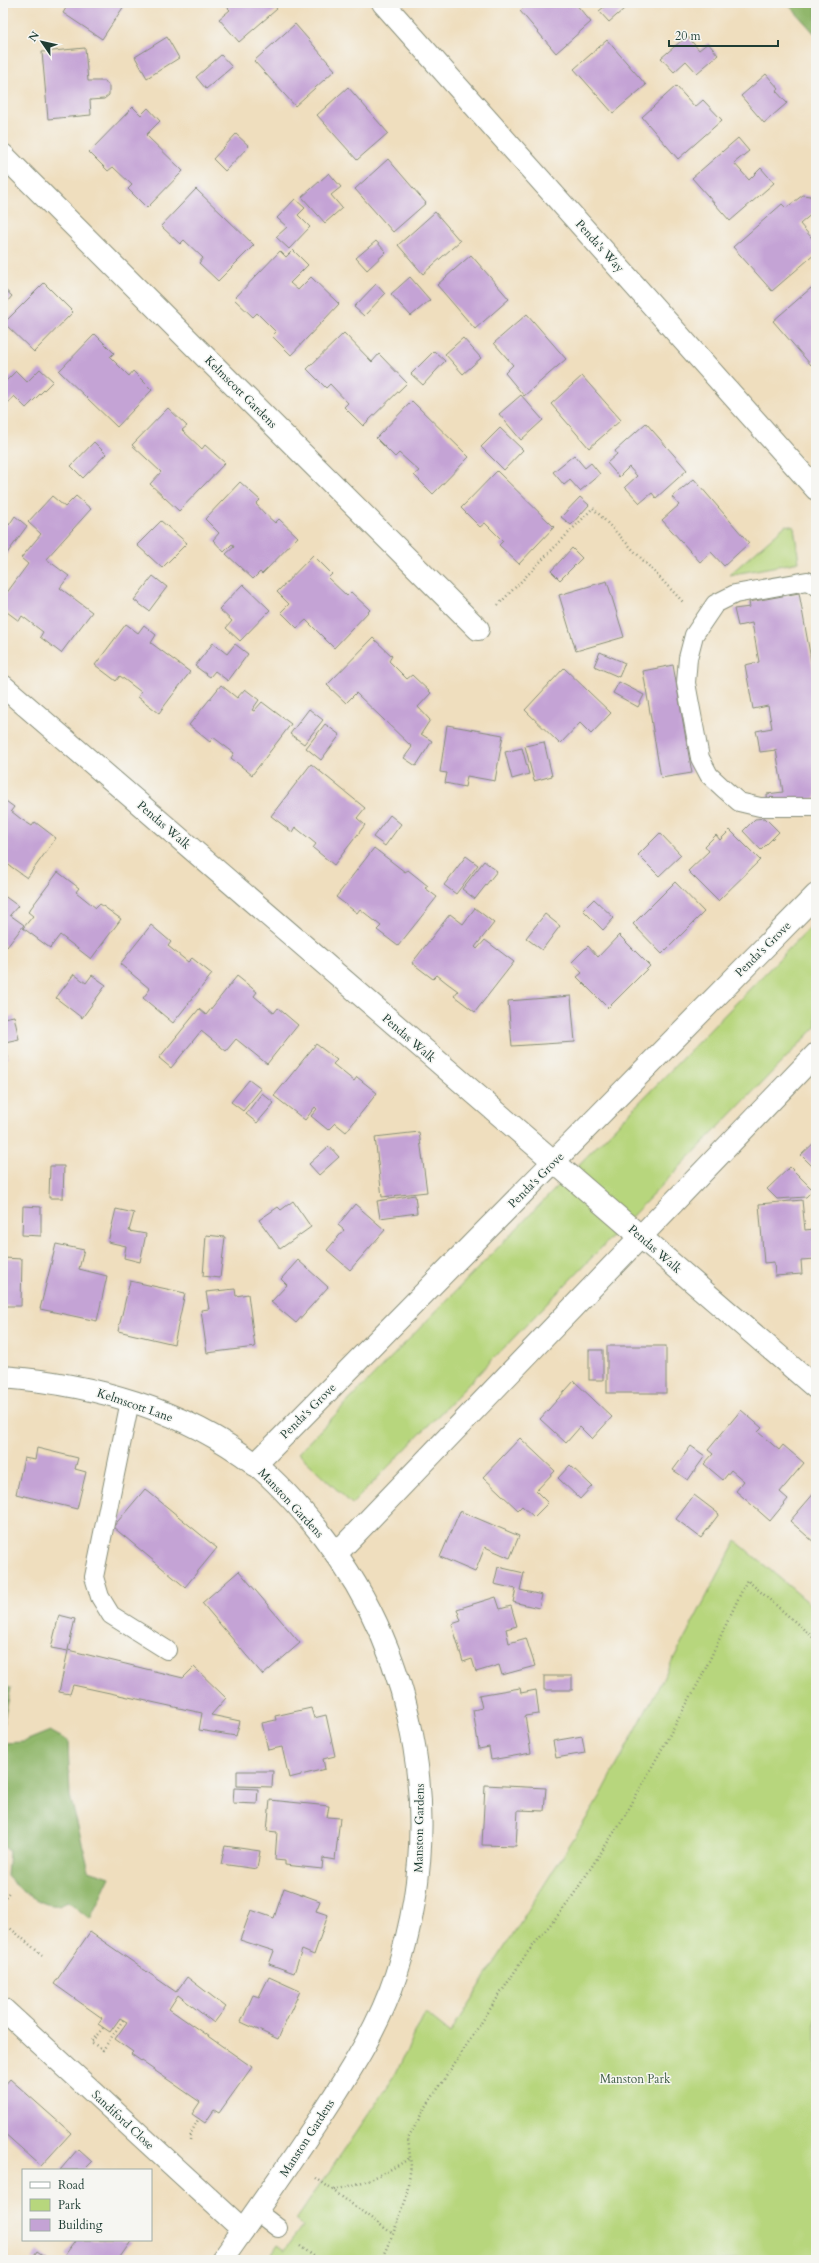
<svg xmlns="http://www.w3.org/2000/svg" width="819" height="2263" viewBox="0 0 819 2263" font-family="Cardo,serif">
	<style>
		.green { fill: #b7d67d; stroke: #6b8a58 }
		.forest { fill: #91b76c; stroke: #587a50 }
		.building { fill: #c4a3d5 }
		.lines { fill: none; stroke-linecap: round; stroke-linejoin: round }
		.lane-casing { stroke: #878e79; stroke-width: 20 }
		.street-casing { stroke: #878e79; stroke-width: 24 }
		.path { stroke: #878e79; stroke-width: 2.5; stroke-dasharray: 1 3; stroke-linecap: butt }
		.lane { stroke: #fff; stroke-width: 18 }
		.street { stroke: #fff; stroke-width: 22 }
		.labels { text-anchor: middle; stroke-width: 3; stroke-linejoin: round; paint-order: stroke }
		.street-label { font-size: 12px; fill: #1f3d34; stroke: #f6f6f2 }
		.park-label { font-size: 12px; fill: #3d5c43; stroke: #f6f6f2 }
	</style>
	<rect width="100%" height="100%" fill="#f6f6f2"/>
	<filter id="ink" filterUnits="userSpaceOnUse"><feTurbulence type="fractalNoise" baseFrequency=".025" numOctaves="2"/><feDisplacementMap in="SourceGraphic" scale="8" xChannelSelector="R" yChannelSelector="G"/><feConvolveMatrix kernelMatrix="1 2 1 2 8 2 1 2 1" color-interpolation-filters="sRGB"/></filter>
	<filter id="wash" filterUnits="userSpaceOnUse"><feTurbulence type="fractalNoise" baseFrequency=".012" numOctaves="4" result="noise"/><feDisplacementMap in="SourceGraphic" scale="16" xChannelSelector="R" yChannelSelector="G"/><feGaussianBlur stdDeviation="0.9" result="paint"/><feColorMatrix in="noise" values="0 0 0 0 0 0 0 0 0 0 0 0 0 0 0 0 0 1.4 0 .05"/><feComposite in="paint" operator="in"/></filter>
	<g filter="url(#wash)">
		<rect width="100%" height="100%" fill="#efdebe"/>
		<g class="green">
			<polygon points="786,525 794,527 799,562 729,575"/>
			<polygon points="816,921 816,1027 352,1504 298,1453"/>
			<polygon points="736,1541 816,1609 816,2260 267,2260 277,2245 284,2250 302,2226 296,2220 394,2077 425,2013 450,2033 600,1797"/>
		</g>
		<g class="forest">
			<polygon points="787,3 816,3 816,35"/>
			<polygon points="3,1686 11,1688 3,1724"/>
			<path d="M50 1731 68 1741 70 1796 89 1870 110 1877 90 1919 68 1901C63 1903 59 1906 53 1905 39 1905 15 1886 7 1876L9 1851 3 1846V1743L23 1742Z"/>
		</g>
		<g id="blocks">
			<g class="building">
				<polygon points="69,3 126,3 102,39 63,13"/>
				<polygon points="223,3 272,3 277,9 239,42 219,19 230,10"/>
				<polygon points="529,3 575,3 591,22 556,53 520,11"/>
				<polygon points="609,3 631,3 609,22 599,11"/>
				<polygon points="295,24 335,70 295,106 254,61"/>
				<polygon points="687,36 699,50 708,43 718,55 697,73 686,61 674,72 661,58"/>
				<polygon points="167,37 179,58 147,78 135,57"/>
				<polygon points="607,40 646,85 613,113 574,69"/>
				<polygon points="85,48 88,81 105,81 109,86 109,95 104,99 90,100 91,115 48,119 42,52"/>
				<polygon points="221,55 232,67 206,89 196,77"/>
				<polygon points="766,74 779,89 776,91 787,103 764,123 741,96"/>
				<polygon points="676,86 695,107 703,100 722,120 678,159 642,117"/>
				<polygon points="348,87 388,133 357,160 317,115"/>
				<polygon points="133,107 141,115 148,108 160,121 146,135 183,171 147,208 128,189 132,185 113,167 108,171 89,152"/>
				<polygon points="236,134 249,146 225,171 213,159"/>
				<polygon points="738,138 749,151 734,163 749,180 761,168 774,183 730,221 692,178"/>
				<polygon points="388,159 426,203 393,232 355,189"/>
				<polygon points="329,173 341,187 331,195 342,208 325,223 302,197"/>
				<polygon points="196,189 254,245 218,281 199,263 203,258 184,240 180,244 161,226"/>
				<polygon points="803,195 810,196 815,202 814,212 800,224 816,243 816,253 772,291 733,247 782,204 786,208"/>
				<polygon points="295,199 305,208 298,215 310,227 289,249 276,237 287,227 277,218"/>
				<polygon points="435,212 460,241 423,274 398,245"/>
				<polygon points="376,241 386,252 367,270 356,258"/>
				<polygon points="293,250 308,265 290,283 298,290 311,277 339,304 291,355 272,336 276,332 257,313 253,317 234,299 280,251 286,257"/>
				<polygon points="471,255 509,299 475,329 437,285"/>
				<polygon points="410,277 430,300 411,316 391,294"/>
				<polygon points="44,283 73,312 34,352 4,323"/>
				<polygon points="376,284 385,294 364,316 354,307"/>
				<polygon points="3,288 12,296 3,307"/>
				<polygon points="811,288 816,293 816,305 812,308 816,312 816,360 811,365 773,321"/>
				<polygon points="527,314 566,359 524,396 505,373 513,365 494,343"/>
				<polygon points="344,333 372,362 379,354 407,383 363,426 344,407 348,403 330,384 326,388 307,369"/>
				<polygon points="95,334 114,353 110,357 129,376 133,371 152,390 117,427 59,371"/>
				<polygon points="463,338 481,358 463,374 445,354"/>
				<polygon points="434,351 445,361 423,385 411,374"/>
				<polygon points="40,369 53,381 26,408 14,396 7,404 3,400 3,384 16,371 27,382"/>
				<polygon points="582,376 621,420 589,448 551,404"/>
				<polygon points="521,395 543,420 521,440 499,414"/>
				<polygon points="412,401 469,457 433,494 414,475 419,471 399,453 395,457 376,438"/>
				<polygon points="168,408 187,426 182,430 202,449 205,445 225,463 179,511 150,484 161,472 132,445"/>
				<polygon points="646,423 687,470 656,498 652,493 640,503 625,487 637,476 629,467 619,477 607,463 617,454 615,451"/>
				<polygon points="500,428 523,450 504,470 481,447"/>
				<polygon points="94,442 106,454 83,478 71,466"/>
				<polygon points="574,455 585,468 591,463 600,474 580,491 570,480 564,485 553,472"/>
				<polygon points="497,471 554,527 519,564 499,545 503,541 485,523 480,527 461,508"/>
				<polygon points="694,479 749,543 724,566 711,552 700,562 662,520 679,505 672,497"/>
				<polygon points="240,482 260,500 256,504 265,514 275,523 279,519 298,537 262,574 260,572 253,579 226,554 234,547 232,544 224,552 213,540 219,533 205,519"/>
				<polygon points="52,496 65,507 76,496 91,509 46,559 69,576 60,588 92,612 61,653 40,637 43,632 22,616 19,621 3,609 3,598 28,564 21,558 41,534 28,522"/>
				<polygon points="580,497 589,505 571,525 561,517"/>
				<polygon points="15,516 27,526 3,559 3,520 9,525"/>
				<polygon points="161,521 187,543 162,568 137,545"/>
				<polygon points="572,548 582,558 560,580 551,571"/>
				<polygon points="313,555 332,574 328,578 347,596 351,592 370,610 334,648 306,620 297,628 281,612 289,604 277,592"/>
				<polygon points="153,576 167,587 149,611 134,600"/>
				<polygon points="607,581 624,637 576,651 559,595"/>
				<polygon points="243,584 270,610 240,641 226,628 232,621 219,609"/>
				<polygon points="799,593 816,687 816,798 768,806 767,794 783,792 776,750 760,752 758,739 756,731 772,728 768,706 753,709 745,665 759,662 752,623 738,626 734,609 750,607 749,602"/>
				<polygon points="126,624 138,633 144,625 156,635 151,643 190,672 159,713 138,697 141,692 120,676 116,681 95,665"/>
				<polygon points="373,638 392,656 389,661 407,679 412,675 431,693 418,707 430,720 421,734 432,741 416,766 404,758 412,747 356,693 346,703 327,685"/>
				<polygon points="213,643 227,654 235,644 248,654 228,681 215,671 210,677 195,666"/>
				<polygon points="600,652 625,663 619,677 594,666"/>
				<polygon points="673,665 692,773 661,778 643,671"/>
				<polygon points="564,668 611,713 591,734 580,723 560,744 525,710"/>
				<polygon points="619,682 644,695 638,707 613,693"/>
				<polygon points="221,685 237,698 245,689 259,700 252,710 254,711 262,702 291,724 252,775 231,758 234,753 213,737 210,742 189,725"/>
				<polygon points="309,709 323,720 304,744 290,734"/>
				<polygon points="325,724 340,735 321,760 306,748"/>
				<polygon points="447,725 503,735 495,781 467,776 465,787 445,783 447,773 440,772"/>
				<polygon points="544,742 552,776 534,781 525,746"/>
				<polygon points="522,748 529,774 512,779 505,752"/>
				<polygon points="311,764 365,808 357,818 365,825 334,865 313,848 316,844 295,827 292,832 271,816"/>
				<polygon points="3,799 14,807 11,811 21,819 32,826 35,822 56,838 27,878 3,861"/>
				<polygon points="390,815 401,824 385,846 373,837"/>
				<polygon points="765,818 779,832 761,850 743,831 755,819"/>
				<polygon points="730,830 760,860 718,901 688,871 709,851 705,846 716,835 720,840"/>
				<polygon points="660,833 681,855 659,876 638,855"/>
				<polygon points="374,848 405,872 408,870 428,886 425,888 437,897 398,946 377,930 381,926 360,909 357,913 336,897"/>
				<polygon points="466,856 478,865 456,894 444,885"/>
				<polygon points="484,861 497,871 475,899 462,889"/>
				<polygon points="58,872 79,888 76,892 96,908 100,904 121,919 91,959 60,935 50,948 23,928 33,916 28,912"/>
				<polygon points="675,882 704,912 662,954 633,924"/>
				<polygon points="3,895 18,906 10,915 24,925 7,947 3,944"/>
				<polygon points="594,899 614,918 603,930 583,910"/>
				<polygon points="475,908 494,923 475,947 477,949 485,940 514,962 475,1012 454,996 458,991 447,983 437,975 433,979 412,963 450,914 463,924"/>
				<polygon points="545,914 560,926 542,950 526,938"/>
				<polygon points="151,925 171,942 168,946 188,962 192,958 212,974 173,1023 143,998 150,989 120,964"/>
				<polygon points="619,935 650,966 608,1008 577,977 582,973 572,962 588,946 598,957"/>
				<polygon points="74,974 86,983 92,975 106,985 82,1018 56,998"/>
				<polygon points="237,976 257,992 254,996 274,1013 278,1008 298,1025 267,1064 236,1039 226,1051 201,1031 171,1068 159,1058 199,1009 206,1015"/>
				<polygon points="571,996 575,1042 512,1046 508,1001"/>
				<polygon points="14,1016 19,1039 5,1042 8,1058 3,1059 3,1018"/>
				<polygon points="316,1044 337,1060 333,1064 354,1081 357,1077 377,1093 346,1132 335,1123 328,1130 311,1116 317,1109 315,1107 305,1120 274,1096"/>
				<polygon points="249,1080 261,1089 243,1111 231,1102"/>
				<polygon points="262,1093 274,1103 257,1123 246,1114"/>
				<polygon points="419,1132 427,1192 382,1197 375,1137"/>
				<polygon points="816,1141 816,1170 801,1155"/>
				<polygon points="329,1146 339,1157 319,1175 309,1164"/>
				<polygon points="50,1166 64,1166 63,1198 49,1198"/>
				<polygon points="790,1167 813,1190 806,1197 777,1199 767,1189"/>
				<polygon points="415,1195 417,1213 380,1218 377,1201"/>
				<polygon points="802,1200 805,1230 814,1229 816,1259 801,1260 802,1274 775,1276 774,1262 764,1263 759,1204"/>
				<polygon points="293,1201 311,1227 280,1249 259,1220 278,1207 281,1210"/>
				<polygon points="355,1204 385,1230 350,1270 327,1250 344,1230 338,1225"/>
				<polygon points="23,1206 41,1207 41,1236 22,1235"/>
				<polygon points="116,1209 134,1213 129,1231 146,1234 140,1262 124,1258 126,1246 108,1242"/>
				<polygon points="206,1235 225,1237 220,1278 203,1276"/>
				<polygon points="56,1244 84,1250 79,1269 107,1276 97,1321 40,1309"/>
				<polygon points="3,1258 22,1259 21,1306 3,1306"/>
				<polygon points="298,1260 328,1287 296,1323 271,1302 287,1285 281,1279"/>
				<polygon points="130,1281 185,1293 174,1344 118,1331"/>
				<polygon points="235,1289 236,1296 248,1294 255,1347 207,1353 201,1310 209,1309 206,1292"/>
				<rect x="607" y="1346" width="59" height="47"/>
				<rect x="589" y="1350" width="14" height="30"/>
				<polygon points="574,1381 612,1417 592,1439 580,1427 566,1443 540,1419"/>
				<polygon points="741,1410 762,1428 758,1432 779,1450 783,1445 804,1463 780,1492 788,1499 770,1521 736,1491 744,1481 731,1470 723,1480 704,1464 713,1454 708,1450"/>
				<polygon points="520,1438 555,1471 536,1491 548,1503 534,1517 522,1506 518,1510 483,1477"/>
				<polygon points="691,1446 705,1456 688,1480 673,1470"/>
				<polygon points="37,1448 78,1458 75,1469 86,1472 77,1509 16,1494 24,1458 35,1460"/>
				<polygon points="570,1465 592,1486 580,1499 558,1478"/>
				<polygon points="145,1489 217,1548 185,1587 113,1527"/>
				<polygon points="816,1491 816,1544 790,1521"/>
				<polygon points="694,1495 719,1514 701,1538 676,1519"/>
				<polygon points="460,1511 519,1536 510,1558 485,1547 475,1572 440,1557"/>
				<polygon points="498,1567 524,1573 520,1590 542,1595 539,1608 513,1602 516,1589 494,1584"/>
				<polygon points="239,1571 300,1643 263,1675 202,1603"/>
				<polygon points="496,1597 500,1609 511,1606 517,1626 506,1629 509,1643 526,1638 535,1666 502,1675 499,1665 476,1672 472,1659 463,1662 452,1624 461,1621 457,1609"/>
				<polygon points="59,1615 75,1619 68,1650 183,1678 194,1667 226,1698 211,1715 240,1721 236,1736 199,1730 202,1713 73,1685 70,1694 59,1692 68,1651 51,1648"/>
				<rect x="544" y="1676" width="28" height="14"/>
				<polygon points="520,1688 521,1693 536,1690 539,1714 525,1716 531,1753 491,1760 489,1747 479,1749 473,1710 482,1708 479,1695"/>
				<polygon points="311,1708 314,1718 326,1715 335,1756 323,1759 325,1769 289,1778 282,1747 268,1750 262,1723 276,1720 275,1716"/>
				<polygon points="582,1736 585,1753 556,1758 553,1741"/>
				<polygon points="237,1771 273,1771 272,1787 237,1786"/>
				<polygon points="485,1785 546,1788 544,1811 518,1810 516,1846 482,1845"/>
				<polygon points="234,1788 258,1789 257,1804 233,1803"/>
				<polygon points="270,1800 329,1806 327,1817 340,1818 335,1860 323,1858 322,1869 285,1865 285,1861 275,1860 277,1832 267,1831"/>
				<polygon points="225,1846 260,1851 257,1869 221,1864"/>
				<polygon points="284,1888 320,1901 316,1911 328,1915 314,1955 302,1950 294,1973 269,1964 274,1951 240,1940 251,1910 274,1918"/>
				<polygon points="90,1932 176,1992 187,1977 226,2007 214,2023 178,1995 169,2009 252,2067 219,2113 214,2110 205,2123 192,2114 200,2102 131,2054 133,2052 115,2039 127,2022 120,2018 110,2032 98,2024 102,2018 54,1984"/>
				<polygon points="269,1977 300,1991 278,2039 241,2022 253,1995 259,1997"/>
				<polygon points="10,2079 71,2133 41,2166 3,2132 3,2087"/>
				<polygon points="78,2149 92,2162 84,2170 60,2170"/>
				<polygon points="76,2240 132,2240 118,2260 72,2260 65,2255"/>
				<polygon points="37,2251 50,2260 31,2260"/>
			</g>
		</g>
	</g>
	<g filter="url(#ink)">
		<use href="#blocks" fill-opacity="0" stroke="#878e79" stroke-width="1"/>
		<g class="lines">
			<g class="lane-casing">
				<g id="lane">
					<polyline points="816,586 807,581 735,594 715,604 694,635 688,658 686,683 700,758 709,775 724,789 739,802 760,807 816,807"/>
					<polyline points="130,1401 94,1577 100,1597 111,1615 167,1650"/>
					<polyline points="256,2211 278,2228"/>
				</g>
			</g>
			<g class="street-casing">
				<g id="street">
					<polyline points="383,3 816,489"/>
					<polyline points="3,155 478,629"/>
					<polyline points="3,686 816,1388"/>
					<path d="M3 1377C92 1384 183 1409 255 1464 280 1484 303 1511 323 1536 420 1662 445 1826 396 1975 380 2024 353 2067 325 2110 292 2161 257 2210 222 2260"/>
					<polyline points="255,1465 816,895"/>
					<polyline points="336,1554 816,1054"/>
					<polyline points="3,2009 243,2230"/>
				</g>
			</g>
			<g class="path">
				<polyline points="498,605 593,508 683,602"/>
				<polyline points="3,1900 10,1891"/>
				<polyline points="3,1928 10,1928 42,1955"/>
				<polyline points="103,2028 91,2042 103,2050 123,2020"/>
				<polyline points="190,2140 191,2133 199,2118"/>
				<polyline points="316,2178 393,2234"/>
				<path d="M334 2190C365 2183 383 2175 410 2158"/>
				<polyline points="300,2246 319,2260"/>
				<polyline points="381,2260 393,2234 406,2199 411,2166 408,2139 422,2113 527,1953 568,1903 626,1814 701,1678 747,1580 816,1640"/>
			</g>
			<use href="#lane" class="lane"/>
			<use href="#street" class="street"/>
		</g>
	</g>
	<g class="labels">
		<g class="street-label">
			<text transform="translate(600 246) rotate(48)" y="4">Penda's Way</text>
			<text transform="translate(241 392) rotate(45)" y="4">Kelmscott Gardens</text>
			<text transform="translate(164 825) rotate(41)" y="4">Pendas Walk</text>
			<text transform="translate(763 949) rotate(-45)" y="4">Penda's Grove</text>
			<text transform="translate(409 1038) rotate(41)" y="4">Pendas Walk</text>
			<text transform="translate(536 1180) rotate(-45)" y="4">Penda's Grove</text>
			<text transform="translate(655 1249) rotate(41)" y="4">Pendas Walk</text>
			<text transform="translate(135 1405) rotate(19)" y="4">Kelmscott Lane</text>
			<text transform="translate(308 1411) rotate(-45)" y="4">Penda's Grove</text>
			<text transform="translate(291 1503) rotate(47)" y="4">Manston Gardens</text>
			<text transform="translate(419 1828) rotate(-89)" y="4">Manston Gardens</text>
			<text transform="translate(123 2120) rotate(43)" y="4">Sandiford Close</text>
			<text transform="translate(307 2138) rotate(-57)" y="4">Manston Gardens</text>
		</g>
		<g class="park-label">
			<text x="635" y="2083">Manston Park</text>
		</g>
	</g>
	<rect width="819" height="2263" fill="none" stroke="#f6f6f2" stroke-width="16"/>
	<rect x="22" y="2169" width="130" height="72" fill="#f6f6f2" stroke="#a0aca6"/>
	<rect x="30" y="2182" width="20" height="6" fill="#ffffff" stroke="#a0aca6"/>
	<text x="58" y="2189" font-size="12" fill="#1f3d34">Road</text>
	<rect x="30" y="2199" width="20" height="12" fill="#b7d67d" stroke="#a0aca6"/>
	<text x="58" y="2209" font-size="12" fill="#1f3d34">Park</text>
	<rect x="30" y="2219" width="20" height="12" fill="#c4a3d5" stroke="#a0aca6"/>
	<text x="58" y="2229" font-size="12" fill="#1f3d34">Building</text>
	<g transform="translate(42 42) rotate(304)" stroke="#f6f6f2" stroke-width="3" paint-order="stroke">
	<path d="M0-3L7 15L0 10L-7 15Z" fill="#1f3d34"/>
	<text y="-6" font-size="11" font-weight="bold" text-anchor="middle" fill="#1f3d34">N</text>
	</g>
	<path d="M669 40v6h109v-6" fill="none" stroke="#1f3d34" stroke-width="2"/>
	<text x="675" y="40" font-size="12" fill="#1f3d34" stroke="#f6f6f2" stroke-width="3" paint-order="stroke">20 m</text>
</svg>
